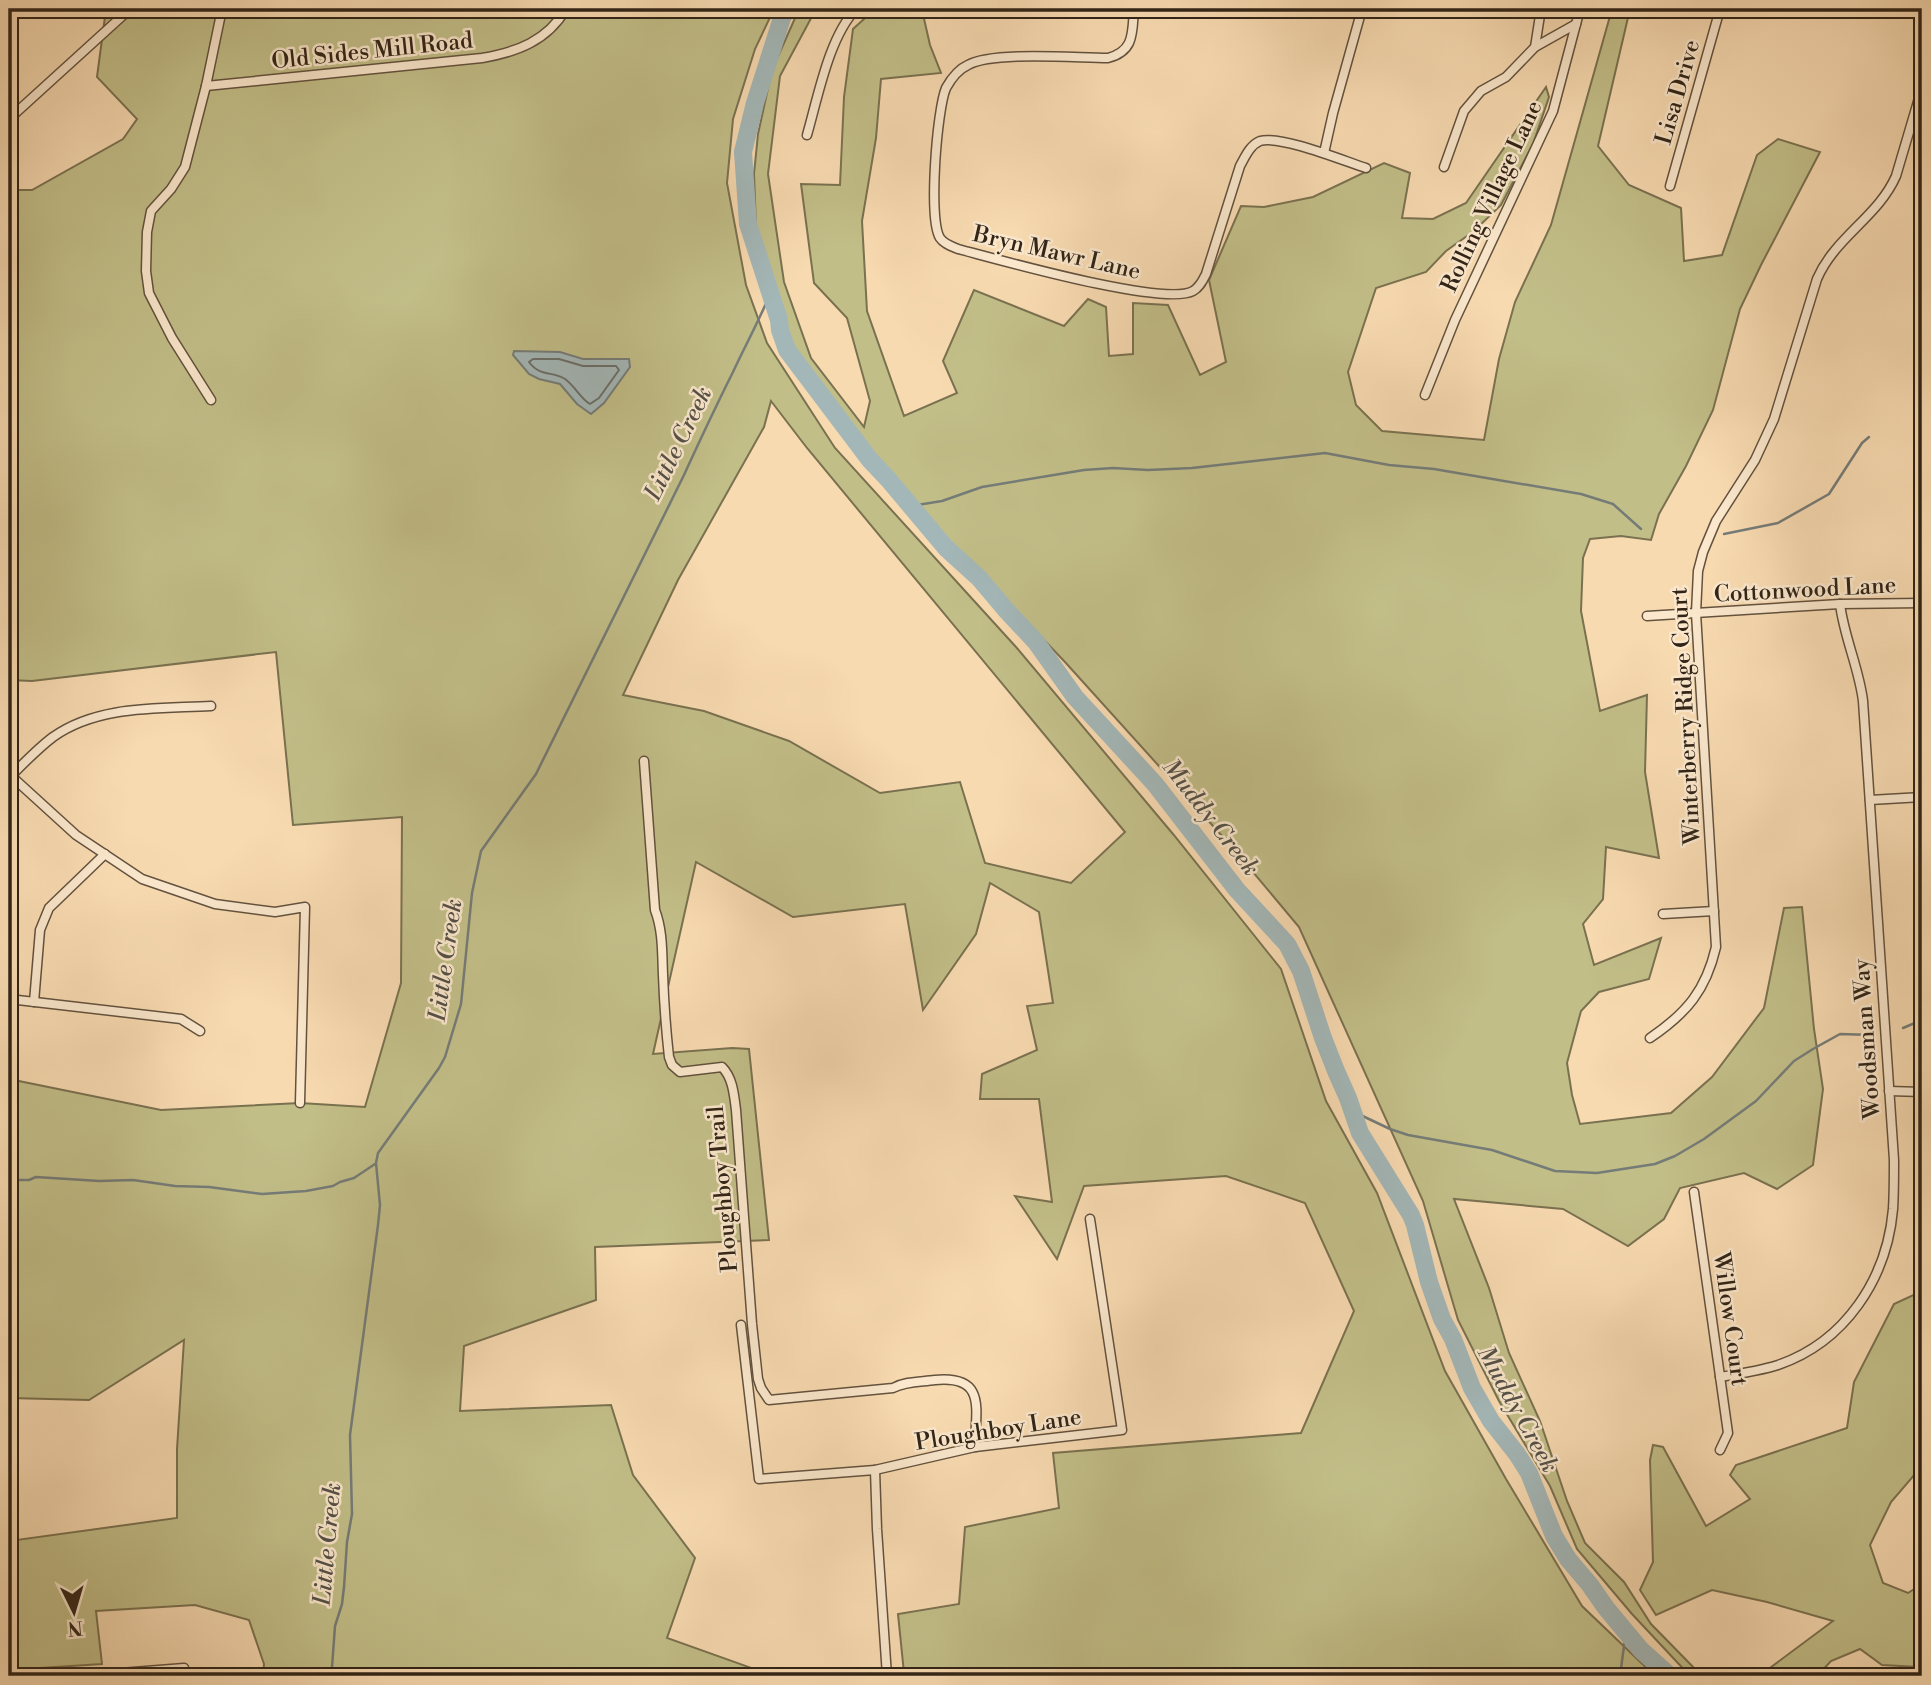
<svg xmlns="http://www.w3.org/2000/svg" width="1931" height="1685" viewBox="0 0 1931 1685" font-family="'Libre Bodoni',serif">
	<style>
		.green { fill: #c2be88; stroke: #7a7150; stroke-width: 2; fill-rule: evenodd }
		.water { fill: #a3b7b8; stroke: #757c78; stroke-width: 2 }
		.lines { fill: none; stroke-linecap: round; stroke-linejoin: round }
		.shore { stroke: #6a6e68; stroke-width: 2 }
		.stream { stroke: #757c78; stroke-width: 2.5 }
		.river { stroke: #a3b7b8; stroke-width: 18 }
		.minor-casing { stroke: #63523e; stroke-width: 11 }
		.minor { stroke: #fae7cc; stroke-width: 8 }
		.labels { text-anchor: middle; stroke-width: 5; stroke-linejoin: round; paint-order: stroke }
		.street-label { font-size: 23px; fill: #312417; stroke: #fae7cc }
		.water-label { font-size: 24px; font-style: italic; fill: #535047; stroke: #fae7cc }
	</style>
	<rect width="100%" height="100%" fill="#f8dab1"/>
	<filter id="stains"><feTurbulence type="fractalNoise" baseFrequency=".00286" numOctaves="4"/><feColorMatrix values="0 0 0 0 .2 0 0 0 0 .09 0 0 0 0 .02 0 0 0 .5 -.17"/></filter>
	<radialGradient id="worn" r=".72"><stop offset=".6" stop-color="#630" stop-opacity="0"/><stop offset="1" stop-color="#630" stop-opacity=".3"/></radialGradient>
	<g class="green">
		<path d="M106 9H774L755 49 733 119 727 183 746 285 767 343 835 448 1016 647 1173 834 1281 969 1326 1101 1377 1193 1445 1371 1506 1479 1582 1606 1655 1676H953L952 1674 904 1673 898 1614 959 1604 965 1527 1059 1508 1053 1453 1301 1433 1354 1311 1305 1203 1226 1176 1084 1186 1057 1259 1015 1196 1052 1202 1039 1099H980L982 1074 1037 1050 1027 1006 1053 1003 1039 912 990 883 976 934 923 1010 905 904 793 917 696 862 653 1054 732 1048 749 1049 769 1240 595 1247 596 1300 464 1346 460 1411 611 1405 633 1475 695 1558 667 1638 774 1676H263L264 1664 249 1620 195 1605 96 1611 102 1664 9 1670V1541L177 1518V1449L184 1340 89 1400 9 1398V1079L161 1110 300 1103 365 1107 401 983 402 817 293 825 276 652 32 681 9 680V190H32L123 139 137 119 97 77ZM771 401 807 448 1125 832 1071 883 985 863 960 782 880 793 789 741 704 711 623 695 678 580 764 427Z"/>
		<polygon points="799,9 816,9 780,76 768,174 784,282 811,358 864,427 870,401 847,318 814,283 801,184 840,185 844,97 853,29 875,9 924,9 922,10 930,45 941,73 881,79 876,138 862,221 867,311 904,416 957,393 943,361 974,290 1064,326 1088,299 1106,307 1109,356 1133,354 1133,303 1168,305 1200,375 1226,362 1209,280 1241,206 1264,207 1313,197 1384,163 1410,173 1402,218 1433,219 1466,203 1546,87 1549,97 1533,144 1501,205 1474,231 1446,251 1426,272 1376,288 1348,372 1356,405 1382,431 1484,440 1499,359 1515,302 1551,225 1612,9 1630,9 1598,146 1629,185 1681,208 1684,261 1722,255 1757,155 1778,139 1820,152 1761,265 1740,309 1713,410 1686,466 1659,514 1651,540 1621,536 1590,539 1583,558 1581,611 1600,711 1647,695 1645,772 1659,858 1606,847 1603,899 1583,924 1594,965 1661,938 1649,979 1599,992 1581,1011 1567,1063 1572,1095 1580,1124 1671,1113 1712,1077 1764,1008 1784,908 1802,907 1814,1029 1823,1089 1813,1165 1777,1189 1744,1173 1680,1188 1664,1219 1628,1246 1563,1209 1454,1199 1489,1288 1509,1353 1540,1421 1567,1501 1585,1543 1624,1582 1651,1624 1702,1676 1690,1676 1632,1614 1577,1549 1550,1486 1499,1401 1458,1320 1423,1201 1299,927 1232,847 1065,662 923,513 835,406 792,350 756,227 754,174 758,134 772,70"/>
		<polygon points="1922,1291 1922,1466 1891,1502 1870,1545 1883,1583 1908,1593 1922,1584 1922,1664 1919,1667 1882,1665 1860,1649 1831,1661 1817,1676 1759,1676 1833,1621 1767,1602 1712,1590 1656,1615 1640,1590 1653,1562 1650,1460 1653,1445 1663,1447 1706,1526 1750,1499 1730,1475 1736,1465 1847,1428 1854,1382 1894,1304"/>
	</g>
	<polygon class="water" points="514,351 560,352 583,359 629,359 630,367 604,403 591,414 577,404 560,384 539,379 529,374 513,355"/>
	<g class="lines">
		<path class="shore" d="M533 359H559L583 366H616L619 370 599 398 590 404C580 398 575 386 565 379 553 371 540 377 529 362Z"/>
		<g class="stream">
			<polyline points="911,506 942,501 982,487 1084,470 1113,468 1148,470 1192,468 1325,453 1389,465 1434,469 1581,494 1613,504 1641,529"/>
			<polyline points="1724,534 1778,523 1829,494 1862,443 1869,437"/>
			<polyline points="1903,1028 1922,1020"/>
			<polyline points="1352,1111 1390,1129 1408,1135 1492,1150 1555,1171 1597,1173 1655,1164 1675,1156 1704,1139 1756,1101 1794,1061 1813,1049 1840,1034 1872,1035"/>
			<polyline points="9,1180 29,1180 36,1177 99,1181 133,1180 175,1186 209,1187 262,1194 306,1191 333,1186 340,1182 354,1178 375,1164"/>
			<path d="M329 1676 332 1667 335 1626 342 1604 344 1587 347 1542 352 1514 350 1435 378 1225 380 1205 376 1163 378 1153 439 1068 445 1057 461 1004 472 893 481 851 536 774 684 475C700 440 716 406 733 372 745 346 759 321 770 294"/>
			<polyline points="1620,1676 1626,1631"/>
		</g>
		<polyline class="river" points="787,9 782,18 755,103 743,152 748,224 779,320 780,330 787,350 870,460 888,479 946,548 979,578 1006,610 1036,642 1075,697 1155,784 1237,890 1287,944 1301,971 1323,1038 1336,1071 1348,1098 1360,1133 1411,1215 1415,1225 1429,1282 1442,1319 1453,1339 1472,1388 1491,1421 1517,1454 1529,1473 1554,1536 1568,1559 1590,1585 1606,1608 1641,1650 1670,1676"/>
		<g class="minor-casing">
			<g id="minor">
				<path d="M1134 9C1132 32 1135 51 1108 58 1075 58 993 51 968 65 959 69 951 79 946 88 937 109 928 219 940 238 944 244 951 246 958 249 997 259 1164 307 1193 291 1200 287 1203 280 1206 274L1240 166C1245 157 1250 145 1260 141 1281 135 1344 161 1366 168"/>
				<polyline points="1535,47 1541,9"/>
				<path d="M206 86 482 58C517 52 547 41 566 9"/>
				<polyline points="9,119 130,9"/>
				<path d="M807 135C818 97 829 37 856 9"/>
				<polyline points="1324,153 1333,113 1362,9"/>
				<polyline points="1444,167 1464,111 1481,91 1506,77 1535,47 1576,24"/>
				<polyline points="1670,186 1720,9"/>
				<polyline points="1425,395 1455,320 1553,111 1580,9"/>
				<polyline points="211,400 172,338 149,293 146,271 147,232 151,211 171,189 185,167 206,86 222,9"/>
				<polyline points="1647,616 1840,604 1922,603"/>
				<path d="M644 761 655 910C663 931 662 953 663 975 664 1002 666 1030 669 1057L672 1065 680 1072 722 1067C733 1078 734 1095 736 1110L752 1324 758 1379 761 1388 769 1400 893 1388C906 1381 921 1382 935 1380 988 1375 975 1411 975 1447"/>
				<polyline points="9,774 76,835 142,879 215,904 275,912 305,907 300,1103"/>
				<path d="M9 778C23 764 37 749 53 737 98 705 158 709 211 706"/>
				<polyline points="1870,800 1922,797"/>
				<polyline points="1663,914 1714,911"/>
				<polyline points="9,999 181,1019 200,1031"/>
				<polyline points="34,1002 40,930 49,908 105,854"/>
				<path d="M1650 1038C1687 1013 1706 990 1716 947L1696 613 1698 571 1703 552 1716 521 1755 460 1774 419 1817 279C1835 237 1878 217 1896 176L1922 88"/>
				<polyline points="1889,1091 1922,1092"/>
				<polyline points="1694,1192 1728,1433 1720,1450"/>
				<polyline points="741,1325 759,1479 875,1470 975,1447 1122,1430 1090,1219"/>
				<path d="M1720 1377C1739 1374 1759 1371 1778 1365 1845 1342 1887 1279 1893 1209 1894 1193 1894 1177 1894 1160L1863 701C1859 668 1844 637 1840 604"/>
				<polyline points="875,1470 877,1529 887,1676"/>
				<polyline points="82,1676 184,1668"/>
			</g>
		</g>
		<use href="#minor" class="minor"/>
	</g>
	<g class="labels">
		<g class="street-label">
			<text transform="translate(372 50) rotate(-6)" y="8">Old Sides Mill Road</text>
			<text transform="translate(1677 92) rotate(-74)" y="8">Lisa Drive</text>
			<text transform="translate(1491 196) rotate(-65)" y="8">Rolling Village Lane</text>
			<text transform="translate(1057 252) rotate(13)" y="8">Bryn Mawr Lane</text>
			<text transform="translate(1805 589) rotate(-3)" y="8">Cottonwood Lane</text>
			<text transform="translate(1685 716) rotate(-93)" y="8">Winterberry Ridge Court</text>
			<text transform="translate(1866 1039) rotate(-94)" y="8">Woodsman Way</text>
			<text transform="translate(722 1189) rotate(-95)" y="8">Ploughboy Trail</text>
			<text transform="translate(1731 1319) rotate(82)" y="8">Willow Court</text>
			<text transform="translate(998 1429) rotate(-9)" y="8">Ploughboy Lane</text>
		</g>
		<g class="water-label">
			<text transform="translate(678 443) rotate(-64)" y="8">Little Creek</text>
			<text transform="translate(1211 817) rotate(52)" y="8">Muddy Creek</text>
			<text transform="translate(445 960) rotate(-82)" y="8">Little Creek</text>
			<text transform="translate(1518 1409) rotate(61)" y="8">Muddy Creek</text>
			<text transform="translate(327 1544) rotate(-85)" y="8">Little Creek</text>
		</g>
	</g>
	<rect width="1931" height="1685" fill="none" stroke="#f8dab1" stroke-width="35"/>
	<rect x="10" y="10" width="1910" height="1664" fill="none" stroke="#312417" stroke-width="3.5"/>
	<rect x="18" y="18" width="1896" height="1650" fill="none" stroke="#312417" stroke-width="2"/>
	<g transform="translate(74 1612) rotate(175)" stroke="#fae7cc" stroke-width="5" paint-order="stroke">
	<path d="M0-5L12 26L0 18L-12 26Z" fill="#312417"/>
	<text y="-10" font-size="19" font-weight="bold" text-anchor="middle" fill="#312417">N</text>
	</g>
	<rect width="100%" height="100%" filter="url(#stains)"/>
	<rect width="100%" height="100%" fill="url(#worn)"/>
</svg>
